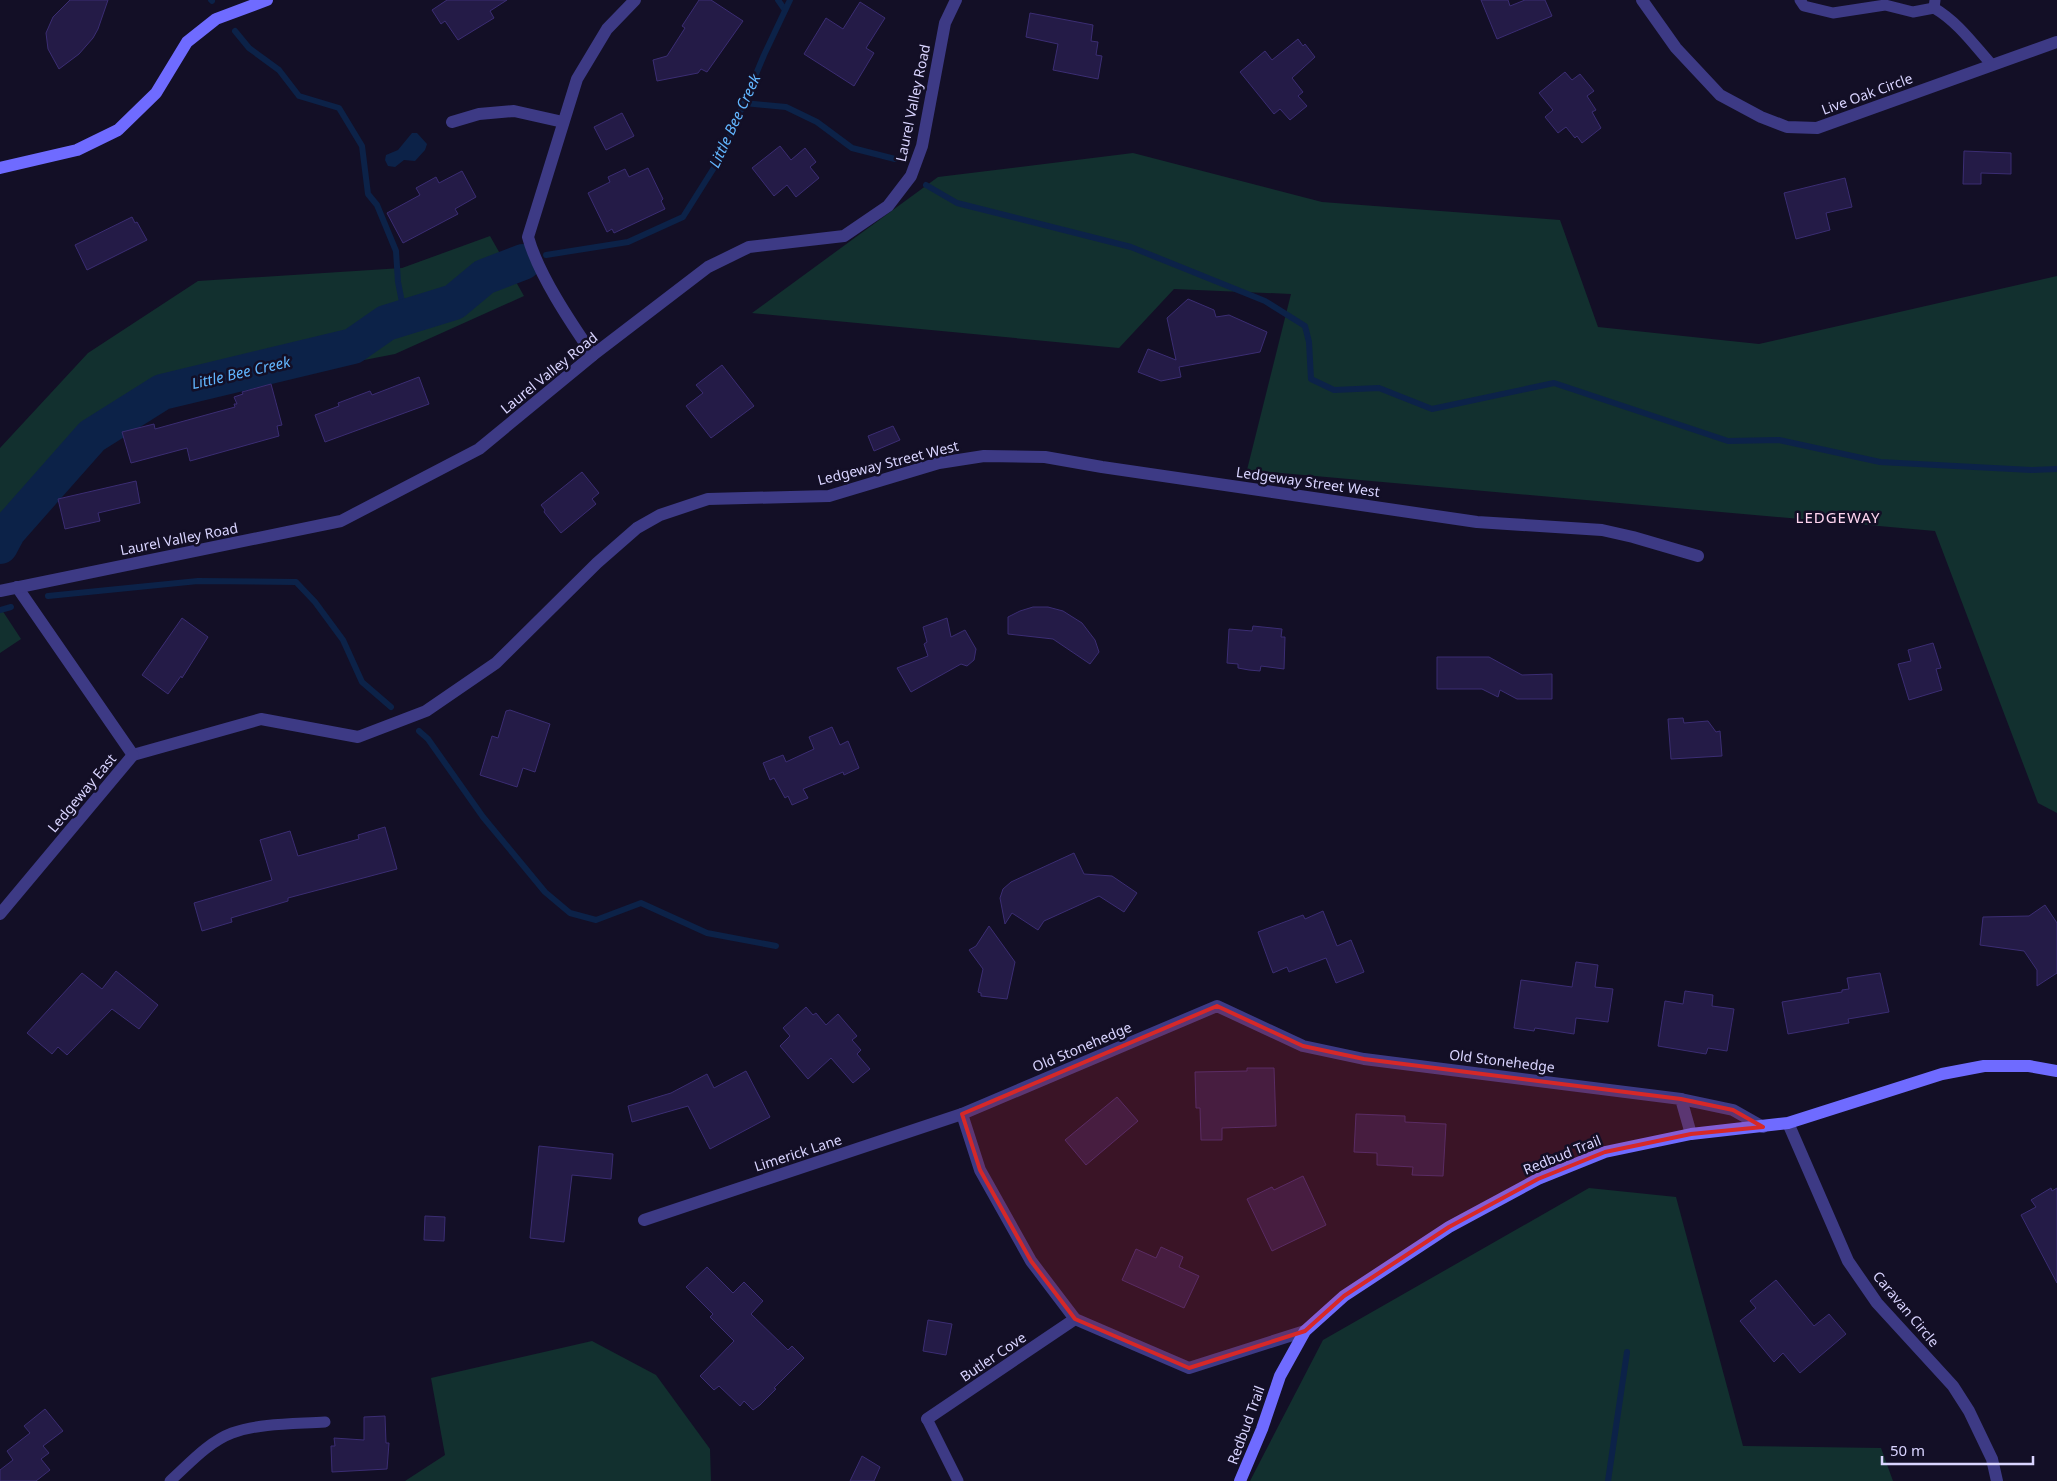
<svg xmlns="http://www.w3.org/2000/svg" width="2057" height="1481" viewBox="0 0 2057 1481" font-family="'Noto Sans',sans-serif">
	<style>
		.green { fill: #12302f }
		.water { fill: #0c2248 }
		.lines { fill: none; stroke-linecap: round; stroke-linejoin: round }
		.stream { stroke: #0c2248; stroke-width: 6 }
		.river { stroke: #0c2248; stroke-width: 36 }
		.building { fill: #241b47; stroke: #3b2d73 }
		.lane { stroke: #3d3a85; stroke-width: 11 }
		.street { stroke: #3d3a85; stroke-width: 12 }
		.secondary { stroke: #6f6bff; stroke-width: 12 }
		.marked { fill: #d62828; fill-opacity: 0.2; stroke: #d62828; stroke-width: 4; stroke-linejoin: round }
		.labels { text-anchor: middle; stroke-width: 5; stroke-linejoin: round; paint-order: stroke }
		.street-label { font-size: 14px; fill: #d9d4ff; stroke: #130f26 }
		.water-label { font-size: 15px; font-style: italic; fill: #62b6ff; stroke: #130f26 }
		.neighbourhood-label { font-size: 15px; letter-spacing: 1px; fill: #ffd6f0; stroke: #130f26 }
	</style>
	<rect width="100%" height="100%" fill="#130f26"/>
	<g class="green">
		<polygon points="1133,153 1322,202 1560,220 1598,327 1759,344 2057,276 2057,813 2038,803 1935,531 1247,470 1291,294 1174,289 1119,348 752,313 938,177"/>
		<polygon points="490,236 524,296 395,354 160,400 98,442 0,552 0,448 88,353 198,281 402,268"/>
		<polygon points="0,607 21,639 0,653"/>
		<polygon points="1589,1188 1676,1197 1743,1446 1881,1448 1893,1481 1250,1481 1323,1340"/>
		<polygon points="592,1341 656,1375 710,1449 711,1481 405,1481 445,1455 431,1378"/>
	</g>
	<polygon class="water" points="412,133 417,133 427,144 425,150 415,161 404,160 395,167 388,166 385,160 386,155 398,150"/>
	<g class="lines">
		<g class="stream">
			<polyline points="211,0 212,1"/>
			<polyline points="778,0 785,10"/>
			<polyline points="235,31 249,48 279,70 299,96 339,108 362,146 368,194 377,205 396,251 398,282 405,317"/>
			<polyline points="744,103 786,107 817,122 852,148 895,159"/>
			<polyline points="926,185 957,203 1131,247 1265,301 1305,326 1309,342 1311,379 1334,390 1379,388 1432,409 1554,383 1728,441 1779,440 1880,462 2031,470 2057,469"/>
			<polyline points="546,255 628,242 683,217 722,155 764,55 790,0"/>
			<polyline points="48,596 198,581 296,582 315,602 343,640 362,682 391,707"/>
			<polyline points="0,610 11,607"/>
			<polyline points="419,731 428,739 483,817 545,892 570,913 596,920 641,903 707,933 776,946"/>
			<polyline points="1608,1481 1627,1352"/>
		</g>
		<polyline class="river" points="0,546 8,531 92,436 162,392 353,346 386,323 454,302 484,277 523,262"/>
	</g>
	<g class="building">
		<polygon points="70,0 108,0 98,29 93,38 79,54 59,69 48,49 46,33 53,17"/>
		<polygon points="447,0 507,0 490,11 494,18 458,40 445,21 441,24 432,10"/>
		<polygon points="699,0 711,0 743,21 707,72 701,69 698,73 657,81 653,60 667,56 685,28 682,26"/>
		<polygon points="1481,0 1508,0 1510,6 1525,0 1545,0 1552,16 1497,39"/>
		<polygon points="860,2 885,18 866,48 874,53 854,86 804,54 826,18 843,29"/>
		<polygon points="1030,13 1093,25 1091,41 1098,42 1096,55 1102,56 1098,79 1053,70 1058,44 1026,37"/>
		<polygon points="1298,39 1303,46 1305,44 1315,57 1292,78 1303,92 1298,96 1307,106 1290,120 1280,109 1274,114 1240,72 1265,51 1272,60"/>
		<polygon points="1565,72 1572,80 1580,74 1594,91 1587,96 1596,110 1592,112 1601,128 1582,143 1577,136 1575,138 1566,127 1558,133 1545,117 1553,110 1539,93"/>
		<polygon points="622,113 634,136 606,150 594,127"/>
		<polygon points="780,146 791,160 805,148 816,162 810,167 819,178 796,197 787,185 774,196 752,168"/>
		<polygon points="1964,151 2011,153 2011,174 1981,173 1981,184 1963,184"/>
		<polygon points="648,168 663,199 661,201 665,209 614,233 612,229 607,232 588,193 610,182 608,177 625,169 629,177"/>
		<polygon points="462,171 476,197 455,209 458,214 403,243 387,213 420,195 416,188 436,177 439,183"/>
		<polygon points="1845,178 1852,207 1826,213 1830,230 1796,239 1784,193"/>
		<polygon points="132,217 135,223 137,222 147,240 87,270 75,245"/>
		<polygon points="1188,299 1214,310 1216,317 1229,315 1267,332 1260,352 1179,367 1181,377 1161,381 1138,372 1148,349 1176,360 1167,318"/>
		<polygon points="722,365 754,406 711,438 686,406 703,393 696,385"/>
		<polygon points="419,377 429,404 325,442 315,415 339,406 338,403 370,391 372,395"/>
		<polygon points="271,384 282,425 277,426 279,436 190,461 187,448 131,463 122,432 154,424 155,429 235,407 234,404 237,404 234,397 243,394 242,392"/>
		<polygon points="893,426 900,440 874,451 868,436"/>
		<polygon points="582,472 599,493 592,499 596,504 561,533 544,512 545,510 541,505"/>
		<polygon points="136,481 140,503 98,513 100,521 65,529 58,499"/>
		<polygon points="1033,607 1048,607 1063,611 1082,623 1095,640 1099,652 1090,664 1053,639 1008,634 1008,617 1020,611"/>
		<polygon points="182,618 208,637 182,678 181,676 168,694 142,675"/>
		<polygon points="947,618 951,637 965,630 976,649 974,660 967,666 961,664 911,692 897,668 928,656 924,644 927,642 923,627"/>
		<polygon points="1253,626 1282,629 1281,637 1285,637 1284,669 1261,666 1260,671 1249,670 1238,668 1238,664 1227,663 1229,629 1252,631"/>
		<polygon points="1933,643 1941,668 1936,669 1942,690 1909,700 1898,664 1911,661 1908,650"/>
		<polygon points="1437,657 1489,657 1522,675 1552,674 1552,699 1517,699 1500,690 1498,697 1482,689 1437,689"/>
		<polygon points="510,710 550,724 535,772 523,768 517,787 480,775 492,736 498,738 506,711"/>
		<polygon points="1683,718 1684,723 1708,721 1716,732 1720,731 1722,756 1671,759 1668,719"/>
		<polygon points="832,727 840,745 848,741 859,768 844,775 843,772 803,789 808,798 792,805 788,796 785,798 774,778 770,780 763,763 783,755 786,762 814,749 809,737"/>
		<polygon points="385,827 397,869 288,898 288,901 231,918 232,922 202,931 194,903 272,880 260,840 290,831 298,856 359,839 358,835"/>
		<polygon points="1074,853 1084,874 1112,876 1137,893 1124,912 1099,896 1044,921 1038,930 1012,913 1005,924 1000,898 1003,889 1011,882"/>
		<polygon points="2045,905 2057,923 2057,973 2037,986 2037,970 2024,951 1980,945 1983,917 2029,916"/>
		<polygon points="1323,911 1337,946 1351,940 1364,972 1336,983 1326,958 1289,972 1287,967 1273,973 1258,932 1303,915 1305,919"/>
		<polygon points="989,926 1015,962 1007,999 981,996 981,993 978,992 983,969 969,950 976,946"/>
		<polygon points="1576,962 1598,965 1595,987 1613,989 1608,1022 1576,1018 1574,1034 1535,1028 1534,1031 1514,1028 1521,980 1572,987"/>
		<polygon points="116,971 158,1005 139,1029 112,1009 67,1055 58,1047 52,1054 27,1033 82,973 102,989"/>
		<polygon points="1880,973 1889,1012 1848,1019 1849,1023 1788,1034 1782,1002 1842,992 1842,990 1849,989 1847,978"/>
		<polygon points="1685,991 1713,995 1712,1006 1734,1009 1727,1051 1708,1048 1706,1054 1658,1046 1665,1001 1683,1004"/>
		<polygon points="806,1007 813,1015 816,1013 826,1025 838,1014 857,1036 852,1040 861,1050 857,1054 870,1069 853,1083 831,1058 808,1079 780,1046 790,1036 783,1028"/>
		<polygon points="1247,1068 1274,1068 1276,1126 1222,1128 1222,1140 1201,1140 1200,1108 1196,1108 1195,1072 1247,1071"/>
		<polygon points="746,1071 770,1117 710,1149 688,1106 632,1122 628,1106 671,1093 707,1074 714,1088"/>
		<polygon points="1117,1097 1138,1121 1086,1165 1065,1140"/>
		<polygon points="1356,1114 1405,1116 1405,1122 1446,1124 1443,1176 1412,1175 1413,1167 1377,1165 1377,1153 1354,1152"/>
		<polygon points="539,1146 613,1154 611,1179 572,1175 564,1242 530,1238"/>
		<polygon points="1303,1176 1326,1225 1272,1251 1247,1199 1272,1187 1274,1190"/>
		<polygon points="2051,1188 2052,1191 2057,1188 2057,1283 2021,1215 2036,1207 2031,1200"/>
		<polygon points="425,1216 445,1217 444,1241 424,1240"/>
		<polygon points="1161,1247 1183,1257 1179,1267 1199,1276 1184,1308 1122,1280 1136,1249 1156,1258"/>
		<polygon points="707,1267 733,1293 744,1282 763,1301 751,1314 788,1350 792,1346 804,1358 774,1388 776,1389 760,1405 753,1410 744,1401 740,1406 719,1386 714,1390 700,1376 734,1341 710,1317 713,1314 686,1287"/>
		<polygon points="1776,1280 1814,1326 1829,1314 1846,1334 1800,1373 1783,1353 1774,1362 1740,1321 1756,1308 1750,1301"/>
		<polygon points="928,1320 952,1324 946,1355 923,1351"/>
		<polygon points="45,1409 63,1431 43,1446 49,1453 41,1459 50,1470 36,1481 0,1481 0,1470 13,1460 7,1451 30,1433 24,1426"/>
		<polygon points="385,1416 386,1443 389,1443 387,1469 332,1472 331,1446 335,1446 334,1438 364,1440 364,1417"/>
		<polygon points="862,1456 880,1467 874,1481 850,1481"/>
	</g>
	<g class="lines">
		<g class="lane">
			<polyline points="1800,0 1804,6 1833,13 1885,5 1913,12 1934,8"/>
			<path d="M1935 0 1934 8C1958 22 1974 45 1992 65"/>
			<polyline points="927,1419 958,1481"/>
			<path d="M170 1481C188 1465 208 1442 232 1433 260 1423 295 1424 325 1422"/>
		</g>
		<g class="street">
			<polyline points="1642,0 1676,48 1720,95 1761,117 1787,127 1817,128 2057,42"/>
			<polyline points="452,122 479,114 514,111 563,122"/>
			<path d="M593 355C571 323 538 274 528 237L577 79 607 29 635 0"/>
			<polyline points="17,587 133,755"/>
			<polyline points="0,591 341,521 479,449 593,355 708,267 749,247 844,236 888,206 911,176 922,146 945,23 956,0"/>
			<polyline points="133,755 261,719 358,737 426,711 496,663 597,563 637,528 660,515 708,499 829,496 939,463 984,456 1045,457 1102,467 1477,522 1602,530 1633,537 1698,556"/>
			<polyline points="0,914 133,755"/>
			<polyline points="1681,1099 1733,1110 1763,1127"/>
			<polyline points="962,1114 980,1170 1031,1261 1075,1319 1189,1368 1305,1331"/>
			<polyline points="1788,1123 1848,1261 1877,1303 1953,1386 1969,1411 1992,1459 1997,1481"/>
			<polyline points="644,1220 962,1114 1217,1006 1303,1046 1364,1059 1681,1099 1691,1134"/>
			<polyline points="927,1419 1075,1319"/>
		</g>
		<g class="secondary">
			<polyline points="0,168 77,150 118,130 156,93 187,42 216,19 267,0"/>
			<polyline points="1240,1481 1262,1429 1280,1376 1305,1331 1344,1296 1449,1227 1538,1179 1605,1152 1691,1134 1788,1123 1942,1074 1984,1066 2029,1066 2057,1071"/>
		</g>
	</g>
	<path class="marked" d="M1217 1006 1303 1046 1364 1059 1681 1099 1733 1110 1763 1127 1691 1134 1605 1152 1538 1179 1449 1227 1344 1296 1305 1331 1189 1368 1075 1319 1031 1261 980 1170 962 1114Z"/>
	<g class="labels">
		<g class="street-label">
			<text transform="translate(1867 94) rotate(-20)" y="5">Live Oak Circle</text>
			<text transform="translate(913 103) rotate(-78)" y="5">Laurel Valley Road</text>
			<text transform="translate(549 373) rotate(-39)" y="5">Laurel Valley Road</text>
			<text transform="translate(888 463) rotate(-14)" y="5">Ledgeway Street West</text>
			<text transform="translate(1308 482) rotate(8)" y="5">Ledgeway Street West</text>
			<text transform="translate(179 539) rotate(-11)" y="5">Laurel Valley Road</text>
			<text transform="translate(82 793) rotate(-50)" y="5">Ledgeway East</text>
			<text transform="translate(1082 1047) rotate(-23)" y="5">Old Stonehedge</text>
			<text transform="translate(1502 1061) rotate(7)" y="5">Old Stonehedge</text>
			<text transform="translate(798 1153) rotate(-18)" y="5">Limerick Lane</text>
			<text transform="translate(1562 1155) rotate(-22)" y="5">Redbud Trail</text>
			<text transform="translate(1906 1309) rotate(50)" y="5">Caravan Circle</text>
			<text transform="translate(993 1357) rotate(-34)" y="5">Butler Cove</text>
			<text transform="translate(1246 1425) rotate(-70)" y="5">Redbud Trail</text>
		</g>
		<g class="water-label">
			<text transform="translate(735 121) rotate(-65)" y="5">Little Bee Creek</text>
			<text transform="translate(241 373) rotate(-13)" y="5">Little Bee Creek</text>
		</g>
		<g class="neighbourhood-label">
			<text x="1838" y="523">LEDGEWAY</text>
		</g>
	</g>
	<path d="M1882 1456v8h151v-8" fill="none" stroke="#d9d4ff" stroke-width="2.5"/>
	<text x="1890" y="1456" font-size="15" fill="#d9d4ff" stroke="#130f26" stroke-width="4" paint-order="stroke">50 m</text>
</svg>
